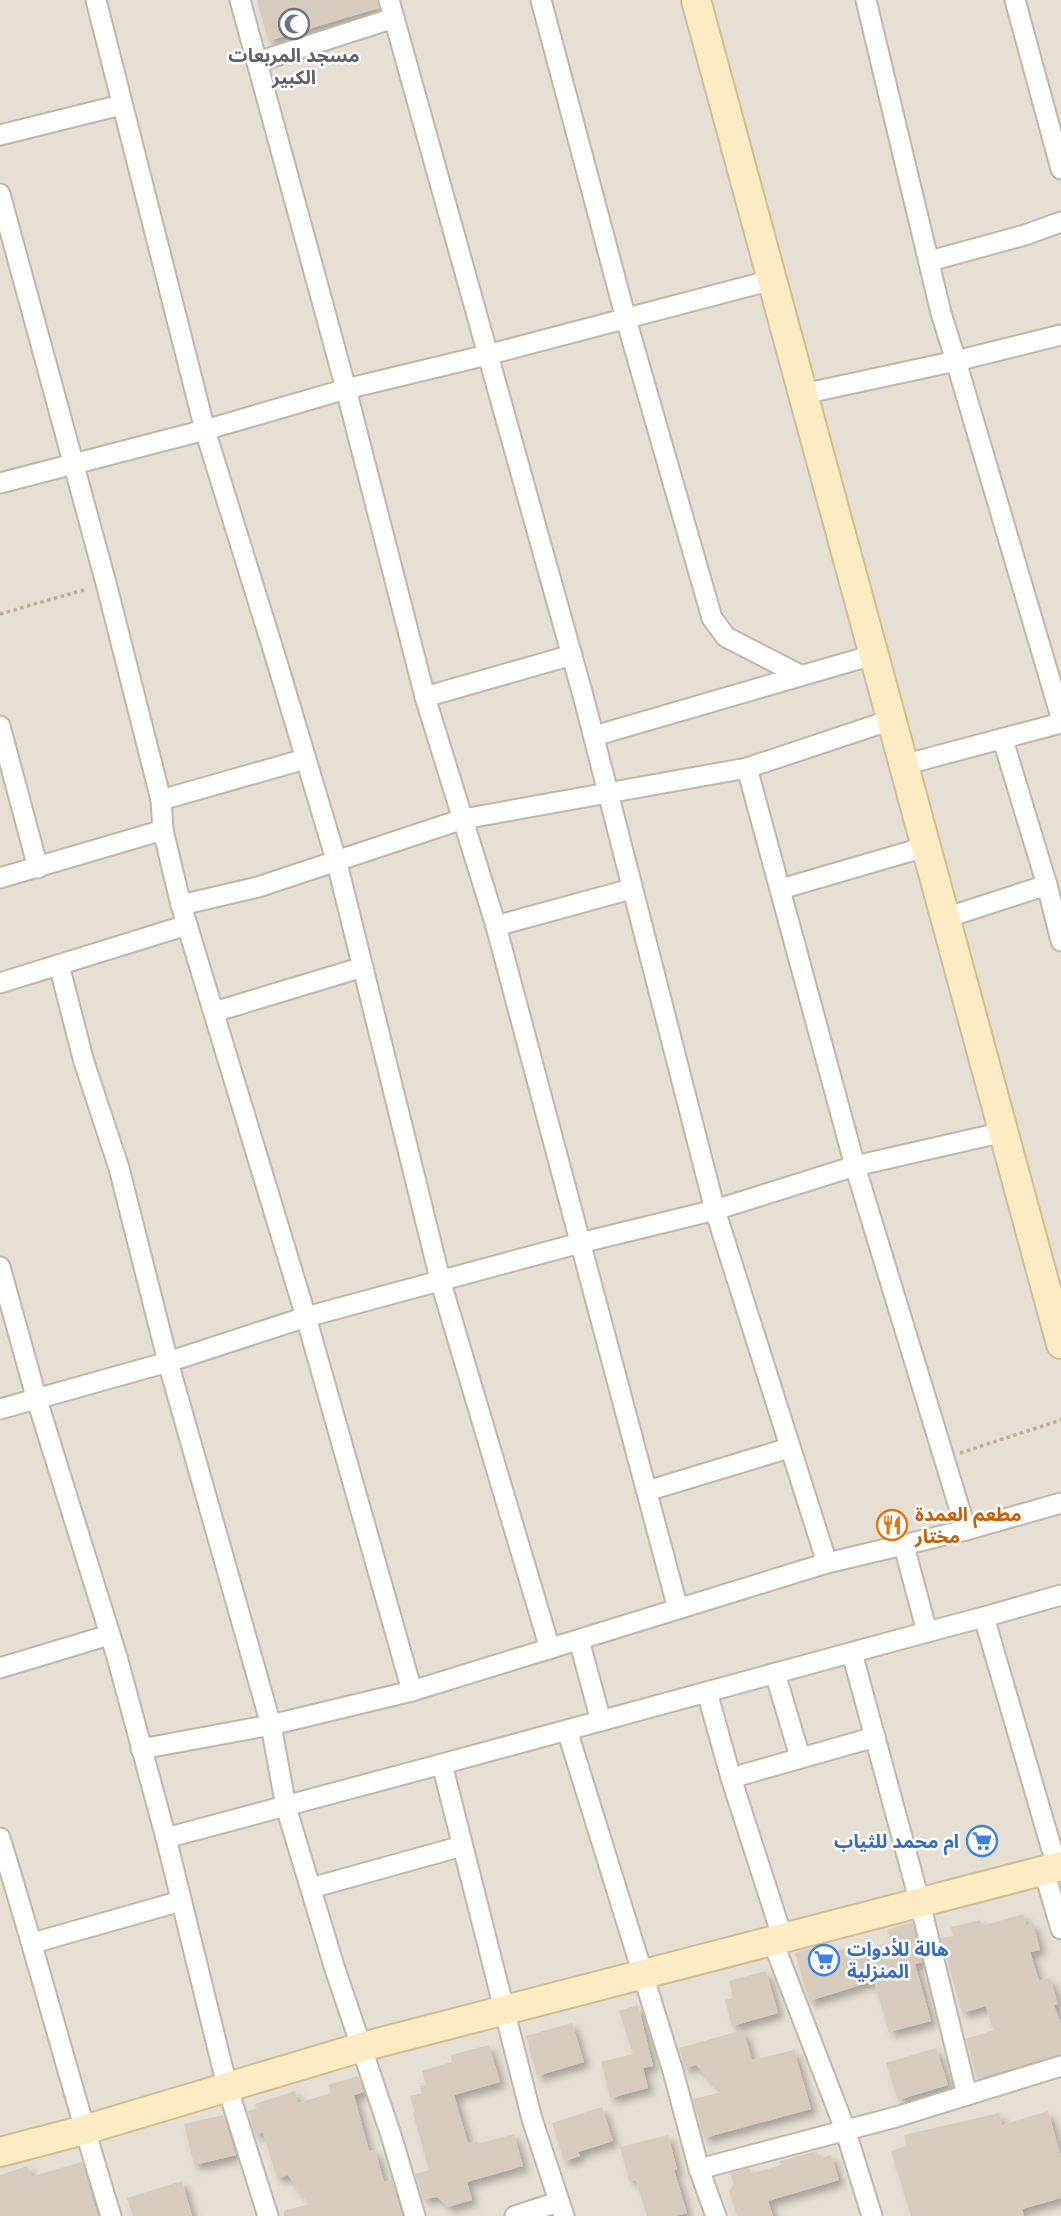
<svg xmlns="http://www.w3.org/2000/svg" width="1061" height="2216" viewBox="0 0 1061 2216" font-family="'Open Sans','Noto Sans Arabic',sans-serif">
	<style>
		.residential { fill: #e6dfd3 }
		.building { fill: #d7cbbe; filter: url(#shadow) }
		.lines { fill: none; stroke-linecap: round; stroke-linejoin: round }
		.street-casing { stroke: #c0b7ab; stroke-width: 23 }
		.secondary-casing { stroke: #d2bd96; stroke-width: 32 }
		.path { stroke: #bfaf99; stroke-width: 3.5; stroke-dasharray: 3.5 3.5; stroke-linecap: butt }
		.street { stroke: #fff; stroke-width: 19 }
		.secondary { stroke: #fdebc4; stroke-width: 28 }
		.labels { text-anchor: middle; stroke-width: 5; stroke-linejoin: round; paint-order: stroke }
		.worship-label { font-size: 19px; font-weight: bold; fill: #5b616d; stroke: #fff }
		.food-label { font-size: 19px; font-weight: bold; fill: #c56008; stroke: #fff; text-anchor: start }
		.shop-label { font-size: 19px; font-weight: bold; fill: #366cbe; stroke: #fff; text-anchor: end }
	</style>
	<defs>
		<filter id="shadow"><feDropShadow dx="5.5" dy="5.5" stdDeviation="3.5" flood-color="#0004"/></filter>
	</defs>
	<rect width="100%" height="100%" fill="#f2ede5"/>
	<rect class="residential" x="0" y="0" width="1061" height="2216"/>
	<g class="building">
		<polygon points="257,0 377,0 379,8 268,41"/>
		<polygon points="1023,1914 1026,1925 1033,1923 1040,1950 1030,1952 1039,1981 1050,1978 1058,2004 1054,2005 1061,2025 1061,2054 977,2079 966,2039 993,2030 986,2006 962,2013 941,1938 953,1936 951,1927 980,1920 982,1926"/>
		<polygon points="912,1922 922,1962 915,1964 931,2021 889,2032 874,1981 809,2001 795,1953 819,1946 822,1956 849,1947 851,1954 891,1942 887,1930"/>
		<polygon points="766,1971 778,2013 732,2026 725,2000 733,1998 729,1981"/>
		<polygon points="638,2005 653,2066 643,2068 648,2088 610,2098 601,2062 633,2054 619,2011"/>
		<polygon points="572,2023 584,2062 537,2076 526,2036"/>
		<polygon points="743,2030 752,2060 794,2050 811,2109 704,2138 693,2099 722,2092 696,2065 685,2068 679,2048"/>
		<polygon points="489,2045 500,2082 454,2095 468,2143 477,2141 478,2144 514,2134 523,2166 467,2182 472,2200 448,2207 437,2197 423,2199 415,2174 429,2170 413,2113 415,2112 410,2096 422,2093 420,2086 426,2085 422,2071 452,2062 451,2055"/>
		<polygon points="936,2048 948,2085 898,2100 886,2063"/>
		<polygon points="358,2076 364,2092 354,2095 369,2151 375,2150 384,2182 392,2180 402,2216 284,2216 284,2211 309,2204 288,2175 277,2178 263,2132 255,2135 248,2111 257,2108 255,2104 295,2091 298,2103 331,2093 328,2085"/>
		<polygon points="602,2107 613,2141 578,2152 580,2156 564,2161 552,2123"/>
		<polygon points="1048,2111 1061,2157 1061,2198 1022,2209 1024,2216 911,2216 891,2151 907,2146 904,2135 999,2113 1002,2125"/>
		<polygon points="223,2115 236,2155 194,2165 184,2124"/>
		<polygon points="668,2135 677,2169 674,2170 687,2213 676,2216 647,2216 636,2180 629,2181 620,2147"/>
		<polygon points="816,2151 818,2159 831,2155 839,2180 768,2201 773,2216 737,2216 729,2191 734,2184 730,2173 749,2168 751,2174 781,2165 780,2161"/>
		<polygon points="82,2162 98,2216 0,2216 0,2175 27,2166 31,2177"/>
		<polygon points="182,2181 192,2216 133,2216 127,2198"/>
	</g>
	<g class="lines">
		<g class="street-casing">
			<g id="street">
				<polyline points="96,0 205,430 277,662 337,863 441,1283 550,1649"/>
				<polyline points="240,0 346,389 425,697 496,926 678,1609"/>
				<polyline points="389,0 584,699 715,1210 827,1563"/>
				<polyline points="541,0 626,319 712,618 726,637 800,675"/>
				<polyline points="866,0 941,313 956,361 1061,335"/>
				<polyline points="1015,0 1061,169"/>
				<polyline points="257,62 394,18"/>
				<polyline points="0,135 121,105"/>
				<polyline points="0,194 106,583 161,800 163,830 181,905 306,1317 412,1691"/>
				<polyline points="930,261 1025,235 1061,222"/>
				<polyline points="803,394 956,361 1061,717"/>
				<polyline points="0,483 205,430 346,389 487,355 772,280"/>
				<polyline points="425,697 572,655"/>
				<polyline points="0,726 38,868"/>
				<polyline points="594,736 873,655"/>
				<polyline points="1003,740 1047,885 1061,941"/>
				<polyline points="903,765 1061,723"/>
				<polyline points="747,768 855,1166 966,1530"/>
				<polyline points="161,800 305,759"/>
				<polyline points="0,878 163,830"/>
				<polyline points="781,889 925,847"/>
				<polyline points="181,905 258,887 463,819 747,768 891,720"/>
				<polyline points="945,918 1047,885"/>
				<polyline points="496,926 631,889"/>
				<polyline points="59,965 84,1062 119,1168 168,1362 271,1725 286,1807 334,1966 391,2135 415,2216"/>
				<polyline points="0,983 187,925"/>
				<polyline points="214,1012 363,967"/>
				<polyline points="0,1267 37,1400 117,1657 166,1838 227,2086 268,2216"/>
				<polyline points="0,1409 168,1362 306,1317 580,1243 715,1210 855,1166 1004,1132"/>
				<polyline points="647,1491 789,1448"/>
				<polyline points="904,1546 927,1632 984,1617 1057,1867"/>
				<polyline points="984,1617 1061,1595"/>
				<polyline points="579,1640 601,1721"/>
				<polyline points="852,1653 920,1903 967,2095"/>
				<polyline points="0,1668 109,1635"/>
				<polyline points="775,1673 800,1757"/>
				<polyline points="707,1692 731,1778"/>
				<polyline points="567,1730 673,2071 699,2169 716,2216"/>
				<polyline points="141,1749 271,1725 412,1691 827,1563 966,1530 1061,1503"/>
				<polyline points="442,1764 927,1632"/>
				<path d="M0 1838C39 1963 72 2091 111 2216"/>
				<polyline points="166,1838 442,1764 532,2119 564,2216"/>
				<polyline points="1044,1871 1061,1929"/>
				<polyline points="311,1888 462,1846"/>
				<polyline points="783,1939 731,1778 875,1737"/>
				<polyline points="773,1942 845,2129 872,2216"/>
				<polyline points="33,1943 181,1901"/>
				<polyline points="699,2169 896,2117 1061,2066"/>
				<polyline points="515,2216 558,2202"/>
			</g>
		</g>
		<g class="secondary-casing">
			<g id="secondary">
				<polyline points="696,0 1061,1344"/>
				<polyline points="0,2152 84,2130 362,2047 1061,1866"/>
			</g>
		</g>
		<g class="path">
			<polyline points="0,614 87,589"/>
			<polyline points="960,1453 1061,1420"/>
		</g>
		<use href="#street" class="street"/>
		<use href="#secondary" class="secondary"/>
	</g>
	<defs>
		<g id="mosque-ring" transform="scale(1.575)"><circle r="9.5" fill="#fff" stroke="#6b7280" stroke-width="1.5"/><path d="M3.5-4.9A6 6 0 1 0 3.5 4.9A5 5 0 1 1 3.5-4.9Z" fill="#6b7280"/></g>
		<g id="restaurant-ring" transform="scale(1.575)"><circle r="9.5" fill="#fff" stroke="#e8710a" stroke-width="1.5"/><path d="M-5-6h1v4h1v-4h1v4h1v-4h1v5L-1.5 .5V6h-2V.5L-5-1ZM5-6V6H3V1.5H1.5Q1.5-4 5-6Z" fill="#e8710a"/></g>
		<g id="supermarket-ring" transform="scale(1.575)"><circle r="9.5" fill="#fff" stroke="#3f7fe0" stroke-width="1.5"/><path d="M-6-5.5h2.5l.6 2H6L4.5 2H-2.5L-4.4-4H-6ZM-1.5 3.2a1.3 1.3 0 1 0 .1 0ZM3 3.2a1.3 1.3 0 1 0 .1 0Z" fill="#3f7fe0"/></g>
	</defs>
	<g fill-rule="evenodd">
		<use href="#mosque-ring" x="294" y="24"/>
		<use href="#restaurant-ring" x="892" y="1525"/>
		<use href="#supermarket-ring" x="982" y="1841"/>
		<use href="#supermarket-ring" x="824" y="1960"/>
	</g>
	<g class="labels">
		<g class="worship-label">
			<text x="294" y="62">مسجد المربعات<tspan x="294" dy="22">الكبير</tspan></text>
		</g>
		<g class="food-label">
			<text x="915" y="1521">مطعم العمدة<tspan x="915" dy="22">مختار</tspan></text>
		</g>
		<g class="shop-label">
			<text x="959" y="1848">ام محمد للثياب</text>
			<text x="847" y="1956" text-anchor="start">هالة للأدوات<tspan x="847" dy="22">المنزلية</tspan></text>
		</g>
	</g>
</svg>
